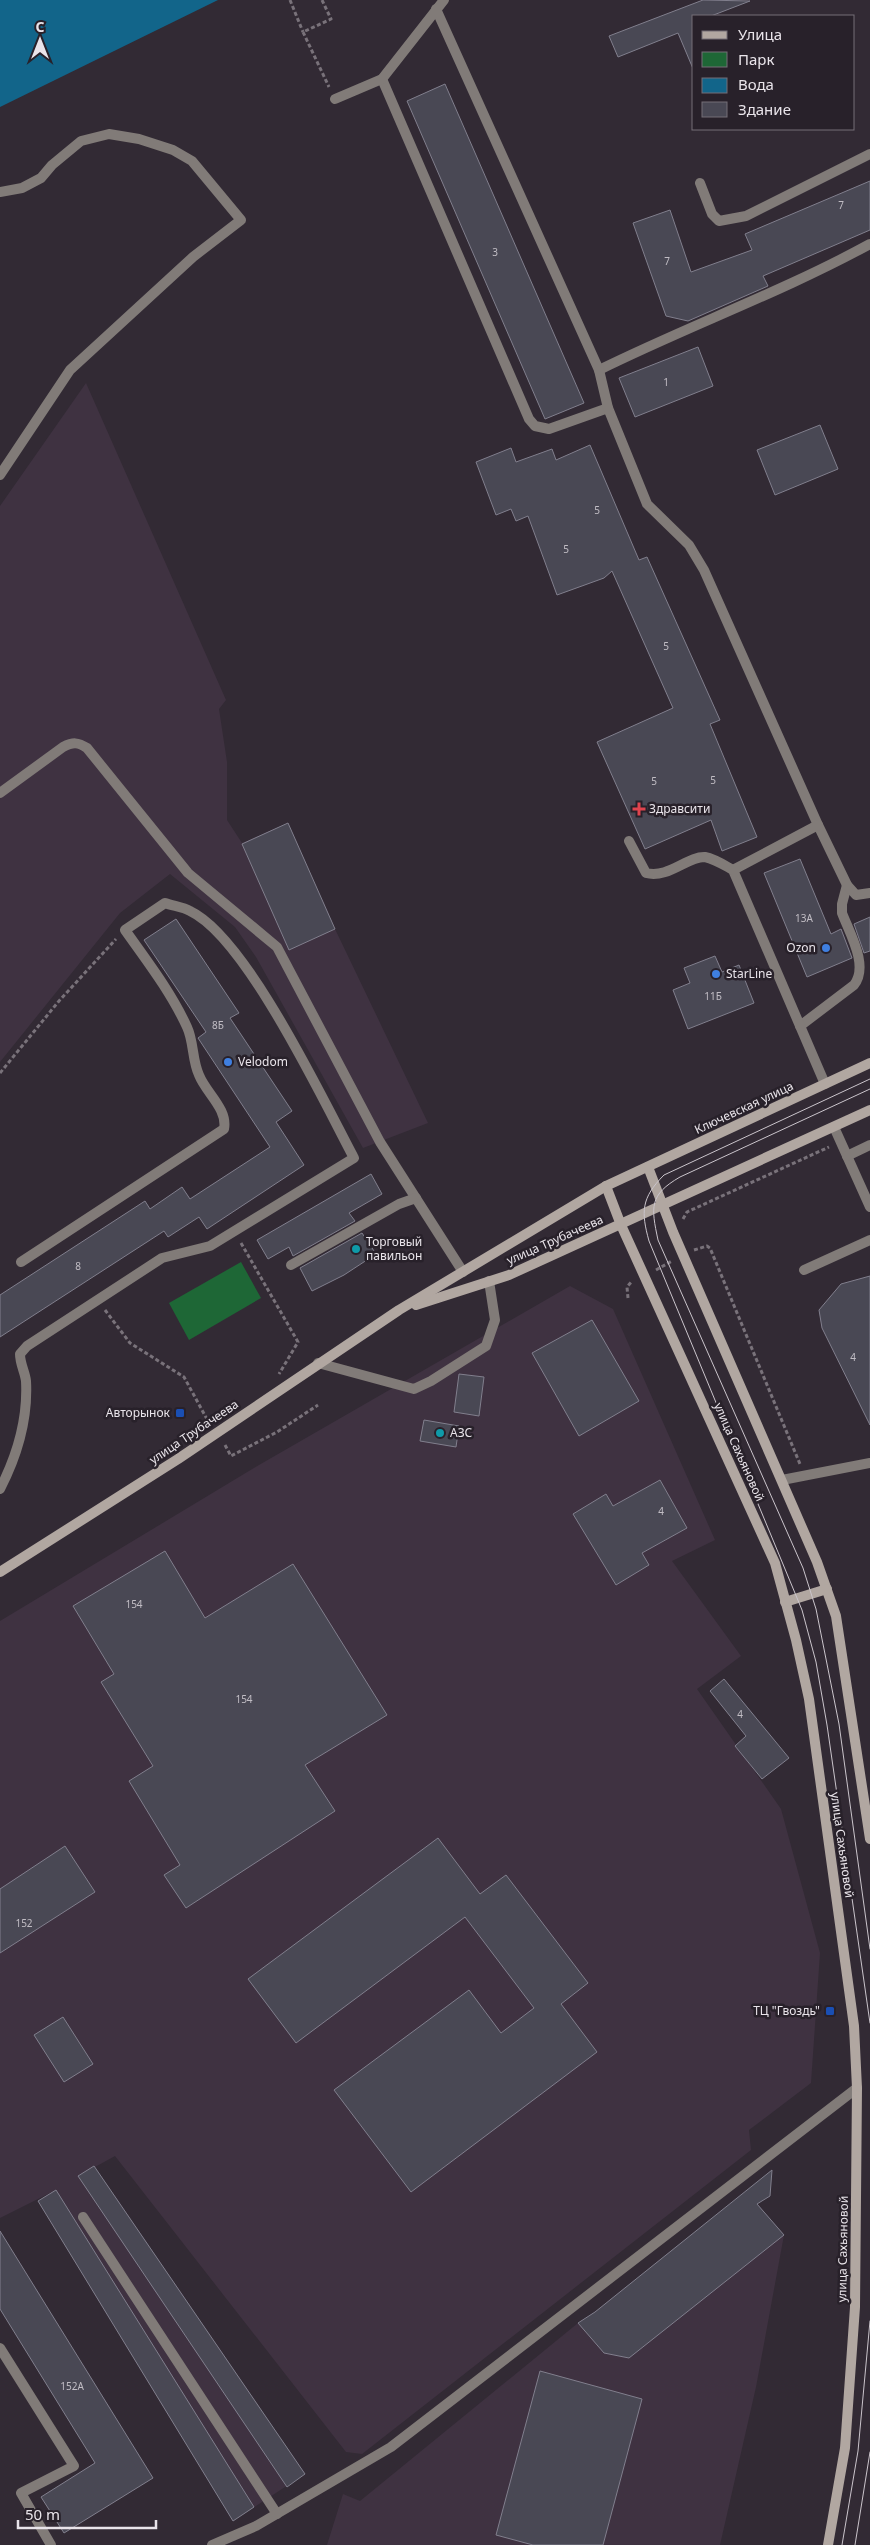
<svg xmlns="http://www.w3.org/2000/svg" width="870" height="2545" viewBox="0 0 870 2545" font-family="'Noto Sans',sans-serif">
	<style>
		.built { fill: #3f3241 }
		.green { fill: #1e6736 }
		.water { fill: #12658a }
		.building { fill: #494854; stroke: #817f8d }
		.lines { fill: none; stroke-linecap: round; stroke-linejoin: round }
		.path { stroke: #79727a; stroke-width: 3; stroke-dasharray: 4 2.5; stroke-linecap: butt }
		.service { stroke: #817b78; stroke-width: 10 }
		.minor { stroke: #817b78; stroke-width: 10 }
		.secondary { stroke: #b1a7a1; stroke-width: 10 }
		.tram { stroke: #cbc5cc; stroke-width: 1 }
		.health-dot { fill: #e0444e; stroke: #28212a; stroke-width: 2 }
		.shop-dot { fill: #3f7fe0; stroke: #28212a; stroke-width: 2 }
		.culture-dot { fill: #0f9aa8; stroke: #28212a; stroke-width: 2 }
		.transit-dot { fill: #1a4fb4; stroke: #28212a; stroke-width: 2 }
		.labels { text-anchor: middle; stroke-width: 5; stroke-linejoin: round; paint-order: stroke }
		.number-label { font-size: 10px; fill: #c1bdc4 }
		.poi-label { font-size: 12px; fill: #e9e4ea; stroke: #28212a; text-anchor: start }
		.street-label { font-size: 12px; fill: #e9e4ea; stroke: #28212a }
	</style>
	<rect width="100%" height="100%" fill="#322a34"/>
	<g class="built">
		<polygon points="86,383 226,700 219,709 227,762 227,820 242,843 288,823 335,929 428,1123 363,1148 256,957 235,927 170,874 120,913 0,1062 0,506"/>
		<polygon points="570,1286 613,1309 715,1540 672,1561 741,1656 697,1689 781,1809 820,1953 811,2083 749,2130 751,2150 362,2454 346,2452 115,2156 95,2167 305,2474 233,2521 38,2201 52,2192 0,2218 0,1621 259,1465"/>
		<polygon points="757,2204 784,2235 756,2387 720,2545 327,2545 343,2494 360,2501 578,2323 595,2312 609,2330"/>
	</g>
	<polygon class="green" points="241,1262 261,1298 189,1340 169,1303"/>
	<polygon class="water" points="0,0 218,0 0,107"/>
	<g class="building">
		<polygon points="703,0 750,1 711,16 694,16 694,71 678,33 618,57 609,36"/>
		<polygon points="445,84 584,403 545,419 407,101"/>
		<polygon points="870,181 870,230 763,276 768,286 688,321 666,316 633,223 670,210 691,272 752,250 745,234"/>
		<polygon points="698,347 713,386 635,417 619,378"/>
		<polygon points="820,425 838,469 775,495 757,450"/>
		<polygon points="590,445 639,560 647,557 720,720 710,724 757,837 722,851 711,820 645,849 597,742 673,708 612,571 604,578 557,595 528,516 516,521 511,509 496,515 476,462 511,448 516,462 552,449 556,460"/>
		<polygon points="288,823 335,929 289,950 242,844"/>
		<polygon points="800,859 831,934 841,929 852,958 807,977 764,873"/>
		<polygon points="870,917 870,951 864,953 854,924"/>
		<polygon points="176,919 239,1013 230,1018 292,1111 276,1122 304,1165 207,1229 199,1217 168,1237 164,1231 0,1337 0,1295 145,1201 150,1209 182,1187 190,1199 270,1147 198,1038 206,1032 144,940"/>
		<polygon points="715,956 722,972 739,965 754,1003 688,1029 673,990 690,983 684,968"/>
		<polygon points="371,1174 382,1194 349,1213 355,1221 293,1256 289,1247 268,1259 257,1240"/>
		<polygon points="362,1233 376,1254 344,1275 312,1291 300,1268"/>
		<polygon points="870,1276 870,1425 822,1328 819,1310 841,1284"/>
		<polygon points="592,1320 639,1401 579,1436 532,1353"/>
		<polygon points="459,1374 484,1377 479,1416 454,1412"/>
		<polygon points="424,1420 459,1426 456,1447 420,1441"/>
		<polygon points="660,1480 687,1528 642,1553 649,1565 616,1585 573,1514 606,1494 613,1506"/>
		<polygon points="165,1551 205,1618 293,1564 387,1715 305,1765 335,1811 186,1908 164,1875 180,1865 129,1781 153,1766 101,1682 114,1674 73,1606"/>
		<polygon points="724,1679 789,1758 762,1779 735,1746 746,1736 710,1691"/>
		<polygon points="438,1838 480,1894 506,1875 588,1983 561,2004 597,2052 411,2192 334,2090 469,1990 501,2033 534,2008 465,1917 296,2043 248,1979"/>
		<polygon points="65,1846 95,1892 0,1953 0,1889"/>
		<polygon points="63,2017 93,2064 64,2082 34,2035"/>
		<polygon points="94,2166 305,2474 287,2487 78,2176"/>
		<polygon points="772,2170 770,2196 757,2204 784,2235 629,2358 604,2353 578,2323 595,2312"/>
		<polygon points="56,2190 254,2507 233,2521 38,2201"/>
		<polygon points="0,2231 153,2478 64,2533 41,2497 95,2463 0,2309"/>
		<polygon points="540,2371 642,2399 603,2545 533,2545 496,2535"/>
	</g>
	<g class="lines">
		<g class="path">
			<polyline points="290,0 303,32"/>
			<polyline points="322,0 331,19 303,32 329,87"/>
			<polyline points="0,1073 59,1001 116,939"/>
			<polyline points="683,1219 687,1212 829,1147"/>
			<polyline points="241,1243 298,1342 279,1374"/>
			<polyline points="694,1250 707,1246 710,1248 800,1464"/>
			<polyline points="656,1270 672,1261"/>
			<polyline points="628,1298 627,1287 632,1281"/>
			<polyline points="105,1310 130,1343 184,1377 208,1421"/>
			<polyline points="225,1445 231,1456 277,1432 318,1405"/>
			<polyline points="155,1454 175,1442"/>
		</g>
		<g class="service">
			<polyline points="382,79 529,419 535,426 549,429 608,408"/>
			<polyline points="700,183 712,214 719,221 746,216 870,154"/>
			<path d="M599 370C688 326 782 292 870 244"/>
			<path d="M0 793 63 747C73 742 78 742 87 748L188 873 277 947 380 1142 463 1272"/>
			<path d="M800 1026 854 985C869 966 850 934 842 913V904L847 885"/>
			<polyline points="834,1127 870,1207"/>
			<polyline points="847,1156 870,1145"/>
			<polyline points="291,1265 399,1204 416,1198"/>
			<polyline points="804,1270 870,1240"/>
			<polyline points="318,1363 414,1389 431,1381 486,1346 495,1320 489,1281"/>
			<polyline points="782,1480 870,1463"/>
			<path d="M0 1489C17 1456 28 1418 26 1381 25 1372 20 1364 20 1354L27 1346 162 1258 210 1246 354 1158C323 1100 246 937 190 911 183 907 173 906 165 903L125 930C147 961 171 992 187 1027 194 1042 192 1060 199 1075 206 1093 228 1109 224 1129L21 1262"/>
			<polyline points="83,2217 277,2514"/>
			<polyline points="0,2348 74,2466 21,2493 51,2545"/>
			<polyline points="212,2545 256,2526 391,2447 857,2088"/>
		</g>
		<g class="minor">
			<polyline points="436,9 599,370 608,408 647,504 689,545 704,570 818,825 847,885 856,895 870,893"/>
			<polyline points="335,99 382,79 444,0"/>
			<polyline points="0,192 22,188 41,178 52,165 81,141 109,134 139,139 173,150 192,161 241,220 193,257 70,370 0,475"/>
			<path d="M629 841 646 873C668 879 688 856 705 857 715 859 724 865 733 870L825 1084"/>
			<polyline points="733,870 818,825"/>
		</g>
		<g class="secondary">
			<polyline points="648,1167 673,1232 817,1562 836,1616 870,1839"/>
			<polyline points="606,1186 621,1225 775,1563 796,1640 809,1699 854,2026 857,2088 855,2307 845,2448 828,2545"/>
			<polyline points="416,1305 509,1275 870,1110"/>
			<polyline points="0,1572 178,1459 399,1310 606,1186 870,1063"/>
			<polyline points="785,1602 827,1589"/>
		</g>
		<g class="tram">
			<path d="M870 1079 664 1175C641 1198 641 1212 649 1241L802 1610 816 1662 827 1725 870 2023"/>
			<path d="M870 1089 680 1177C649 1195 651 1207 658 1240L803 1568 816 1609 839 1724 870 1949"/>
			<polyline points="842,2545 858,2451 870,2321"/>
			<polyline points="855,2545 870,2452"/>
		</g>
	</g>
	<path class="health-dot" d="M636.5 801.5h5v5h5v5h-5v5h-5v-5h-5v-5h5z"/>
	<g class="shop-dot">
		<circle cx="826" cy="948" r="5"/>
		<circle cx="716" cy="974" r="5"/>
		<circle cx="228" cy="1062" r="5"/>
	</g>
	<g class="culture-dot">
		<circle cx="356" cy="1249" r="5"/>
		<circle cx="440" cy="1433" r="5"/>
	</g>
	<g class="transit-dot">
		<rect x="175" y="1408" width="10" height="10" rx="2.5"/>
		<rect x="825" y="2006" width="10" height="10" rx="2.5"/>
	</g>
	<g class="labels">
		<g class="number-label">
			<text x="841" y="209">7</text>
			<text x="495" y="256">3</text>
			<text x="667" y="265">7</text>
			<text x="666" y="386">1</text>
			<text x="597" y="514">5</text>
			<text x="566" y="553">5</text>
			<text x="666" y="650">5</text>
			<text x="713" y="784">5</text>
			<text x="654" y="785">5</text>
			<text x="804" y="922">13А</text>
			<text x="713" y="1000">11Б</text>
			<text x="218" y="1029">8Б</text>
			<text x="78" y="1270">8</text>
			<text x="853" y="1361">4</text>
			<text x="661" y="1515">4</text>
			<text x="134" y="1608">154</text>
			<text x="244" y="1703">154</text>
			<text x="740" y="1718">4</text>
			<text x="24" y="1927">152</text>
			<text x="72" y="2390">152А</text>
		</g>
		<g class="poi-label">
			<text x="649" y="813">Здравсити</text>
			<text x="816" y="952" text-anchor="end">Ozon</text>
			<text x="726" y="978">StarLine</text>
			<text x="238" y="1066">Velodom</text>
			<text x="366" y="1246">Торговый<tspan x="366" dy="14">павильон</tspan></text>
			<text x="170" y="1417" text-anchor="end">Авторынок</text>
			<text x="450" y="1437">АЗС</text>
			<text x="820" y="2015" text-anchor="end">ТЦ "Гвоздь"</text>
		</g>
		<g class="street-label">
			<text transform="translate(744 1108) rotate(-25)" y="4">Ключевская улица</text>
			<text transform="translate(555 1240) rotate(-24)" y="4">улица Трубачеева</text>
			<text transform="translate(194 1432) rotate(-34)" y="4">улица Трубачеева</text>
			<text transform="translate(739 1452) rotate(66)" y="4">улица Сахьяновой</text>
			<text transform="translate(842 1845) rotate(82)" y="4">улица Сахьяновой</text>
			<text transform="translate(843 2249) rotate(-89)" y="4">улица Сахьяновой</text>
		</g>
	</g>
	<rect x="692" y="15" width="162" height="115" fill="#28212a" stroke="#756f77"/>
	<rect x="702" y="31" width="25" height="8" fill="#b1a7a1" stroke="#756f77"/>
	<text x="738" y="40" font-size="15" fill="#e9e4ea">Улица</text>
	<rect x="702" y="52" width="25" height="15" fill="#1e6736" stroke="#756f77"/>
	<text x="738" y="65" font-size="15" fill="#e9e4ea">Парк</text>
	<rect x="702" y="78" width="25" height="15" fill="#12658a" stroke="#756f77"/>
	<text x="738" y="90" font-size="15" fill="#e9e4ea">Вода</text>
	<rect x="702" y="102" width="25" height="15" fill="#494854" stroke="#756f77"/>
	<text x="738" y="115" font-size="15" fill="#e9e4ea">Здание</text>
	<g transform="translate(40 40)" stroke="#28212a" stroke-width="4" paint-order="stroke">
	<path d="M0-4L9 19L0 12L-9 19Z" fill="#e9e4ea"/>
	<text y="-8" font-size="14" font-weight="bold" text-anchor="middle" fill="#e9e4ea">С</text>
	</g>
	<path d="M18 2520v8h138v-8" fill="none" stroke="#e9e4ea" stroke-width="2.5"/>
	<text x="25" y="2520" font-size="15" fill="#e9e4ea" stroke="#28212a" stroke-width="4" paint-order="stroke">50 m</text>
</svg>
